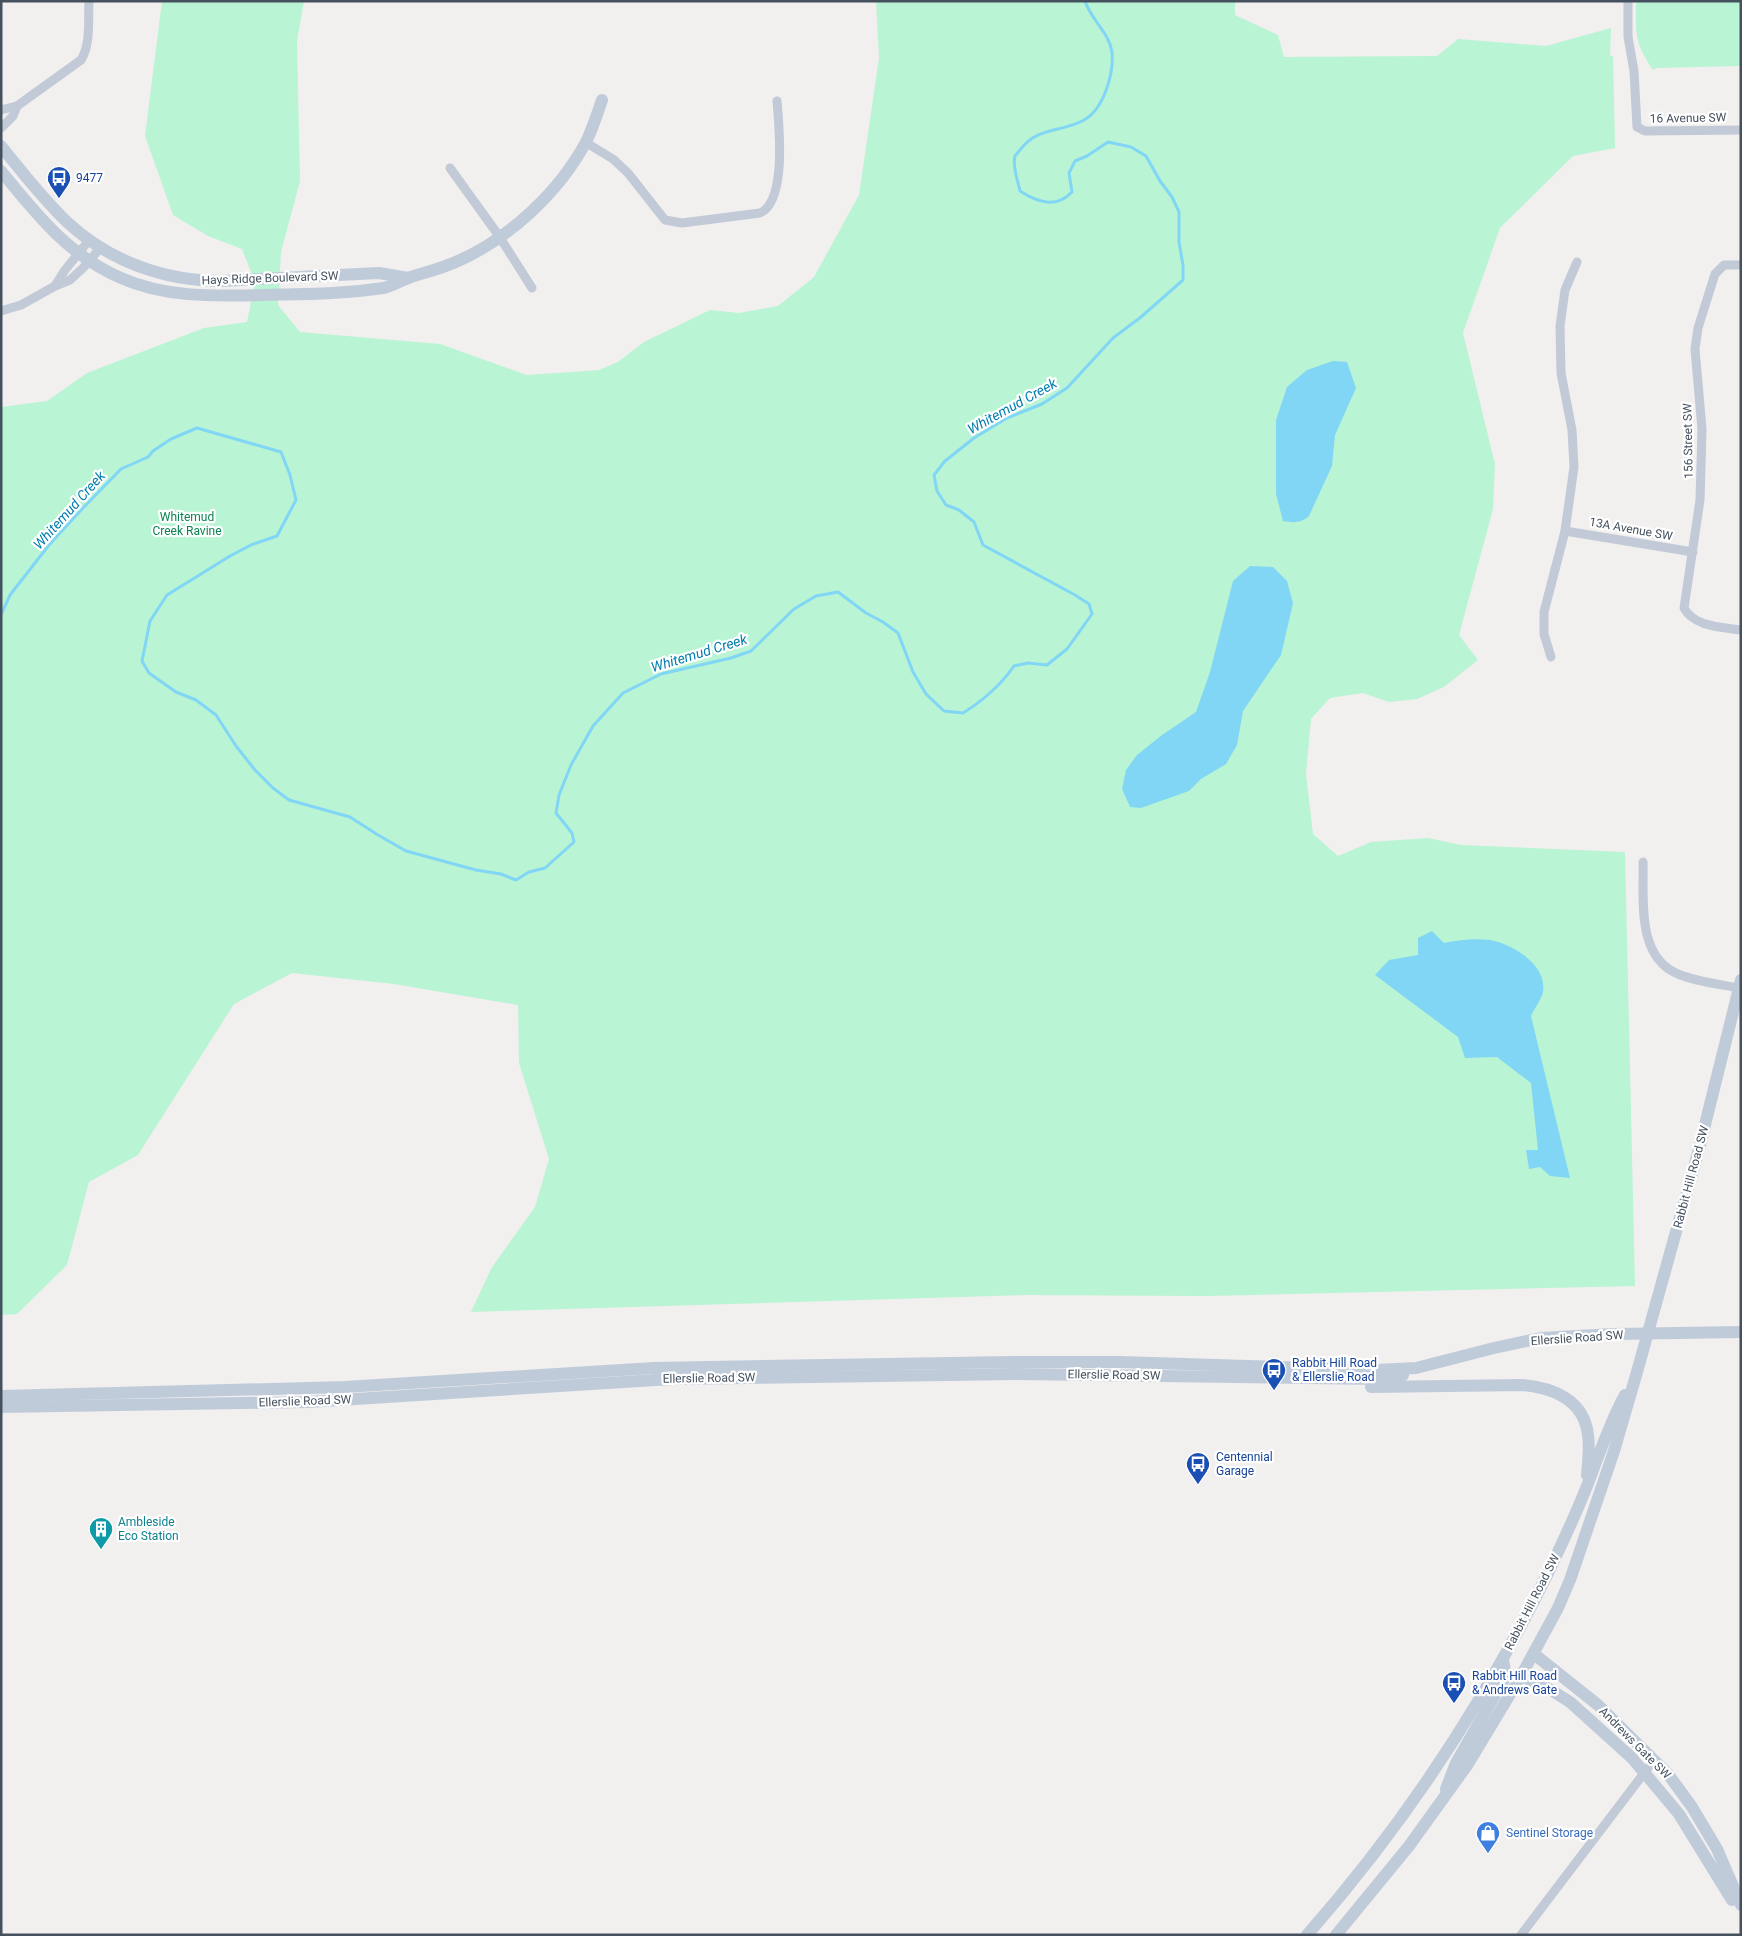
<svg xmlns="http://www.w3.org/2000/svg" width="1742" height="1936" viewBox="0 0 1742 1936" font-family="Roboto,sans-serif">
	<style>
		.green { fill: #b9f4d4 }
		.water { fill: #81d6f6 }
		.lines { fill: none; stroke-linecap: round; stroke-linejoin: round }
		.stream { stroke: #81d6f6; stroke-width: 3 }
		.street { stroke: #c1cad6; stroke-width: 9 }
		.secondary { stroke: #c0cbda; stroke-width: 12 }
		.labels { text-anchor: middle; stroke-width: 4.5; stroke-linejoin: round; paint-order: stroke }
		.street-label { font-size: 12px; fill: #45515f; stroke: #fff }
		.transit-label { font-size: 12px; fill: #164399; stroke: #fff; text-anchor: start }
		.park-label { font-size: 12px; fill: #0c8451; stroke: #fff }
		.culture-label { font-size: 12px; fill: #0d838f; stroke: #fff; text-anchor: start }
		.shop-label { font-size: 12px; fill: #366cbe; stroke: #fff; text-anchor: start }
		.water-label { font-size: 14px; font-style: italic; fill: #017eaf; stroke: #fff }
	</style>
	<rect width="100%" height="100%" fill="#f2efef"/>
	<g class="green">
		<polygon points="162,1 304,1 297,41 300,181 281,252 278,305 300,332 440,344 527,375 599,370 618,362 644,342 710,310 739,313 778,306 814,277 859,195 879,58 876,1 1235,1 1235,15 1278,35 1284,57 1437,56 1458,39 1546,46 1611,28 1610,56 1613,56 1615,148 1573,156 1500,228 1463,333 1495,464 1493,509 1459,635 1478,660 1444,687 1417,699 1389,702 1363,693 1330,698 1311,719 1306,774 1313,834 1338,856 1371,842 1428,838 1461,845 1625,852 1635,1286 1206,1296 1025,1295 471,1312 492,1267 535,1207 549,1159 519,1063 518,1005 394,984 292,973 234,1004 138,1155 89,1182 67,1265 17,1314 1,1315 1,407 47,401 87,373 204,328 247,322 255,282 242,249 208,236 173,215 145,136"/>
		<path d="M1636 1H1741V66L1657 68 1653 70C1634 42 1636 34 1636 1Z"/>
	</g>
	<g class="water">
		<path d="M1333 361 1347 362 1356 388 1335 435 1332 466 1309 516C1301 523 1294 523 1283 521L1276 494V420L1287 387 1307 370Z"/>
		<polygon points="1250,566 1273,567 1287,581 1293,603 1281,655 1243,711 1237,745 1226,764 1201,779 1189,791 1141,808 1130,807 1122,789 1126,770 1137,755 1162,735 1196,712 1210,672 1233,581"/>
		<path d="M1432 931 1444 943C1459 940 1483 937 1498 942 1518 948 1547 967 1543 992 1541 1000 1534 1009 1531 1016L1570 1178 1550 1176 1540 1167 1529 1169 1526 1150H1538L1531 1083 1497 1057 1465 1058 1458 1037 1375 975 1389 960 1418 955V938Z"/>
	</g>
	<g class="lines">
		<path class="stream" d="M1 615 10 595 49 545 82 509 121 469 148 457 153 451 171 439 197 428 281 452 290 475 296 500 277 536 251 545 230 556 167 595 150 621 142 661 149 673 176 692 196 700 216 715 236 746 255 770 273 788 289 800 350 817 378 835 406 851 476 870 501 874 516 880 529 872 545 868 574 842 572 833 556 813 559 795 571 765 593 726 623 693 661 674 731 658 751 651 794 609 816 596 838 592 866 613 883 622 898 633 913 672 926 694 944 711 963 713C984 700 1000 686 1014 666L1028 663 1047 665 1067 649 1092 614 1089 604 1075 595 983 545 974 522 959 510 946 505 937 491 934 475 945 461 974 438 1007 418 1042 404 1067 388 1113 338 1141 317 1183 280V265L1179 242V212L1172 197 1160 181 1146 156 1131 147 1108 142 1087 156 1075 161 1069 173 1072 192C1056 209 1037 202 1020 191 1018 181 1012 166 1015 156 1015 156 1019 151 1020 150 1038 126 1061 133 1084 120 1104 109 1114 73 1112 52 1109 32 1091 20 1085 1"/>
		<g class="street">
			<polyline points="1628,1 1628,37 1634,71 1637,127 1645,131 1741,130"/>
			<polyline points="1,110 17,106"/>
			<path d="M1 128 13 116 17 106 81 60C91 44 88 20 89 1"/>
			<path d="M585 142 613 159 628 173 665 220 682 223 760 213C787 201 779 126 777 101"/>
			<polyline points="450,168 499,236 532,288"/>
			<path d="M1741 265H1724L1715 274 1698 328 1695 349 1702 429 1700 500 1684 608C1694 627 1722 627 1741 630"/>
			<polyline points="55,286 65,270 90,239"/>
			<polyline points="1,311 21,305 55,286 70,280 83,268 101,247"/>
			<polyline points="1565,531 1693,552"/>
			<polyline points="1551,657 1544,634 1544,612 1565,531 1574,467 1572,430 1561,373 1560,326 1565,290 1577,262"/>
			<path d="M1643 862C1644 899 1636 957 1678 974 1697 982 1719 984 1739 988"/>
			<polyline points="1521,1935 1654,1760"/>
		</g>
		<g class="secondary">
			<path d="M1 146C22 172 43 199 67 222 109 261 164 281 221 281L379 273 408 278"/>
			<path d="M1 171C37 215 68 255 121 278 166 298 215 296 262 295 302 294 344 294 383 288 393 286 402 280 411 277 427 272 443 268 458 261 510 238 559 192 586 142 593 128 597 114 602 100"/>
			<path d="M1371 1387 1523 1385C1554 1388 1584 1400 1588 1435 1590 1448 1588 1462 1587 1475"/>
			<polyline points="1,1396 345,1387 654,1368 709,1367 1012,1362 1120,1362 1376,1370 1416,1368 1494,1348 1541,1338 1614,1334 1741,1332"/>
			<polyline points="1,1407 308,1402 672,1379 1015,1374 1381,1379 1403,1375"/>
			<polyline points="1534,1654 1598,1705 1668,1774 1692,1807 1717,1849 1741,1905"/>
			<polyline points="1521,1676 1546,1687 1570,1702 1632,1758 1679,1814 1732,1900"/>
			<polyline points="1446,1789 1456,1763 1506,1676 1503,1660"/>
			<path d="M1307 1935C1403 1826 1483 1705 1547 1575 1561 1546 1575 1516 1587 1486 1599 1455 1609 1424 1625 1395"/>
			<polyline points="1336,1935 1409,1846 1468,1764 1521,1676 1558,1608 1570,1580 1614,1451 1637,1372 1699,1149 1741,980"/>
		</g>
	</g>
	<defs>
		<g id="bus-pin" transform="scale(1.25)"><path d="M0 17L-7.5 6A9.5 9.5 0 1 1 7.5 6Z" fill="#1a4fb4" stroke="#fff"/><path d="M-5-6H5V4H4V6H2V4H-2V6H-4V4H-5ZM-3.5-4V0h7V-4ZM-3.5 1.2v1.5H-2V1.2ZM2 1.2v1.5H3.5V1.2Z" fill="#fff"/></g>
		<g id="building-pin" transform="scale(1.25)"><path d="M0 17L-7.5 6A9.5 9.5 0 1 1 7.5 6Z" fill="#0f9aa8" stroke="#fff"/><path d="M-4-6H4V6H1V3H-1V6H-4ZM-2.5-4.3h1.7v1.8h-1.7ZM.8-4.3h1.7v1.8H.8ZM-2.5-1h1.7V.8h-1.7ZM.8-1h1.7V.8H.8Z" fill="#fff"/></g>
		<g id="shop-pin" transform="scale(1.25)"><path d="M0 17L-7.5 6A9.5 9.5 0 1 1 7.5 6Z" fill="#3f7fe0" stroke="#fff"/><path d="M-5-2.5h2.3a2.7 3.5 0 0 1 5.4 0H5L5.5 6h-11ZM-1.5-2.5h3a1.5 2.3 0 0 0-3 0Z" fill="#fff"/></g>
	</defs>
	<g fill-rule="evenodd">
		<use href="#bus-pin" x="59" y="178"/>
		<use href="#bus-pin" x="1274" y="1370"/>
		<use href="#bus-pin" x="1198" y="1464"/>
		<use href="#building-pin" x="101" y="1529"/>
		<use href="#bus-pin" x="1454" y="1683"/>
		<use href="#shop-pin" x="1488" y="1833"/>
	</g>
	<g class="labels">
		<g class="street-label">
			<text transform="translate(1688 118) rotate(-1)" y="4">16 Avenue SW</text>
			<text transform="translate(270 278) rotate(-2)" y="4">Hays Ridge Boulevard SW</text>
			<text transform="translate(1688 441) rotate(-91)" y="4">156 Street SW</text>
			<text transform="translate(1631 529) rotate(10)" y="4">13A Avenue SW</text>
			<text transform="translate(1691 1177) rotate(-75)" y="4">Rabbit Hill Road SW</text>
			<text transform="translate(1577 1338) rotate(-4)" y="4">Ellerslie Road SW</text>
			<text transform="translate(1114 1375) rotate(1)" y="4">Ellerslie Road SW</text>
			<text transform="translate(709 1378) rotate(-1)" y="4">Ellerslie Road SW</text>
			<text transform="translate(305 1401) rotate(-2)" y="4">Ellerslie Road SW</text>
			<text transform="translate(1532 1602) rotate(-63)" y="4">Rabbit Hill Road SW</text>
			<text transform="translate(1635 1743) rotate(45)" y="4">Andrews Gate SW</text>
		</g>
		<g class="transit-label">
			<text x="76" y="182">9477</text>
			<text x="1292" y="1367">Rabbit Hill Road<tspan x="1292" dy="14">&amp; Ellerslie Road</tspan></text>
			<text x="1216" y="1461">Centennial<tspan x="1216" dy="14">Garage</tspan></text>
			<text x="1472" y="1680">Rabbit Hill Road<tspan x="1472" dy="14">&amp; Andrews Gate</tspan></text>
		</g>
		<g class="park-label">
			<text x="187" y="521">Whitemud<tspan x="187" dy="14">Creek Ravine</tspan></text>
		</g>
		<g class="culture-label">
			<text x="118" y="1526">Ambleside<tspan x="118" dy="14">Eco Station</tspan></text>
		</g>
		<g class="shop-label">
			<text x="1506" y="1837">Sentinel Storage</text>
		</g>
		<g class="water-label">
			<text transform="translate(1012 406) rotate(-29)" y="5">Whitemud Creek</text>
			<text transform="translate(69 510) rotate(-48)" y="5">Whitemud Creek</text>
			<text transform="translate(699 653) rotate(-17)" y="5">Whitemud Creek</text>
		</g>
	</g>
	<rect width="1742" height="1936" fill="none" stroke="#45515f" stroke-width="5"/>
</svg>
